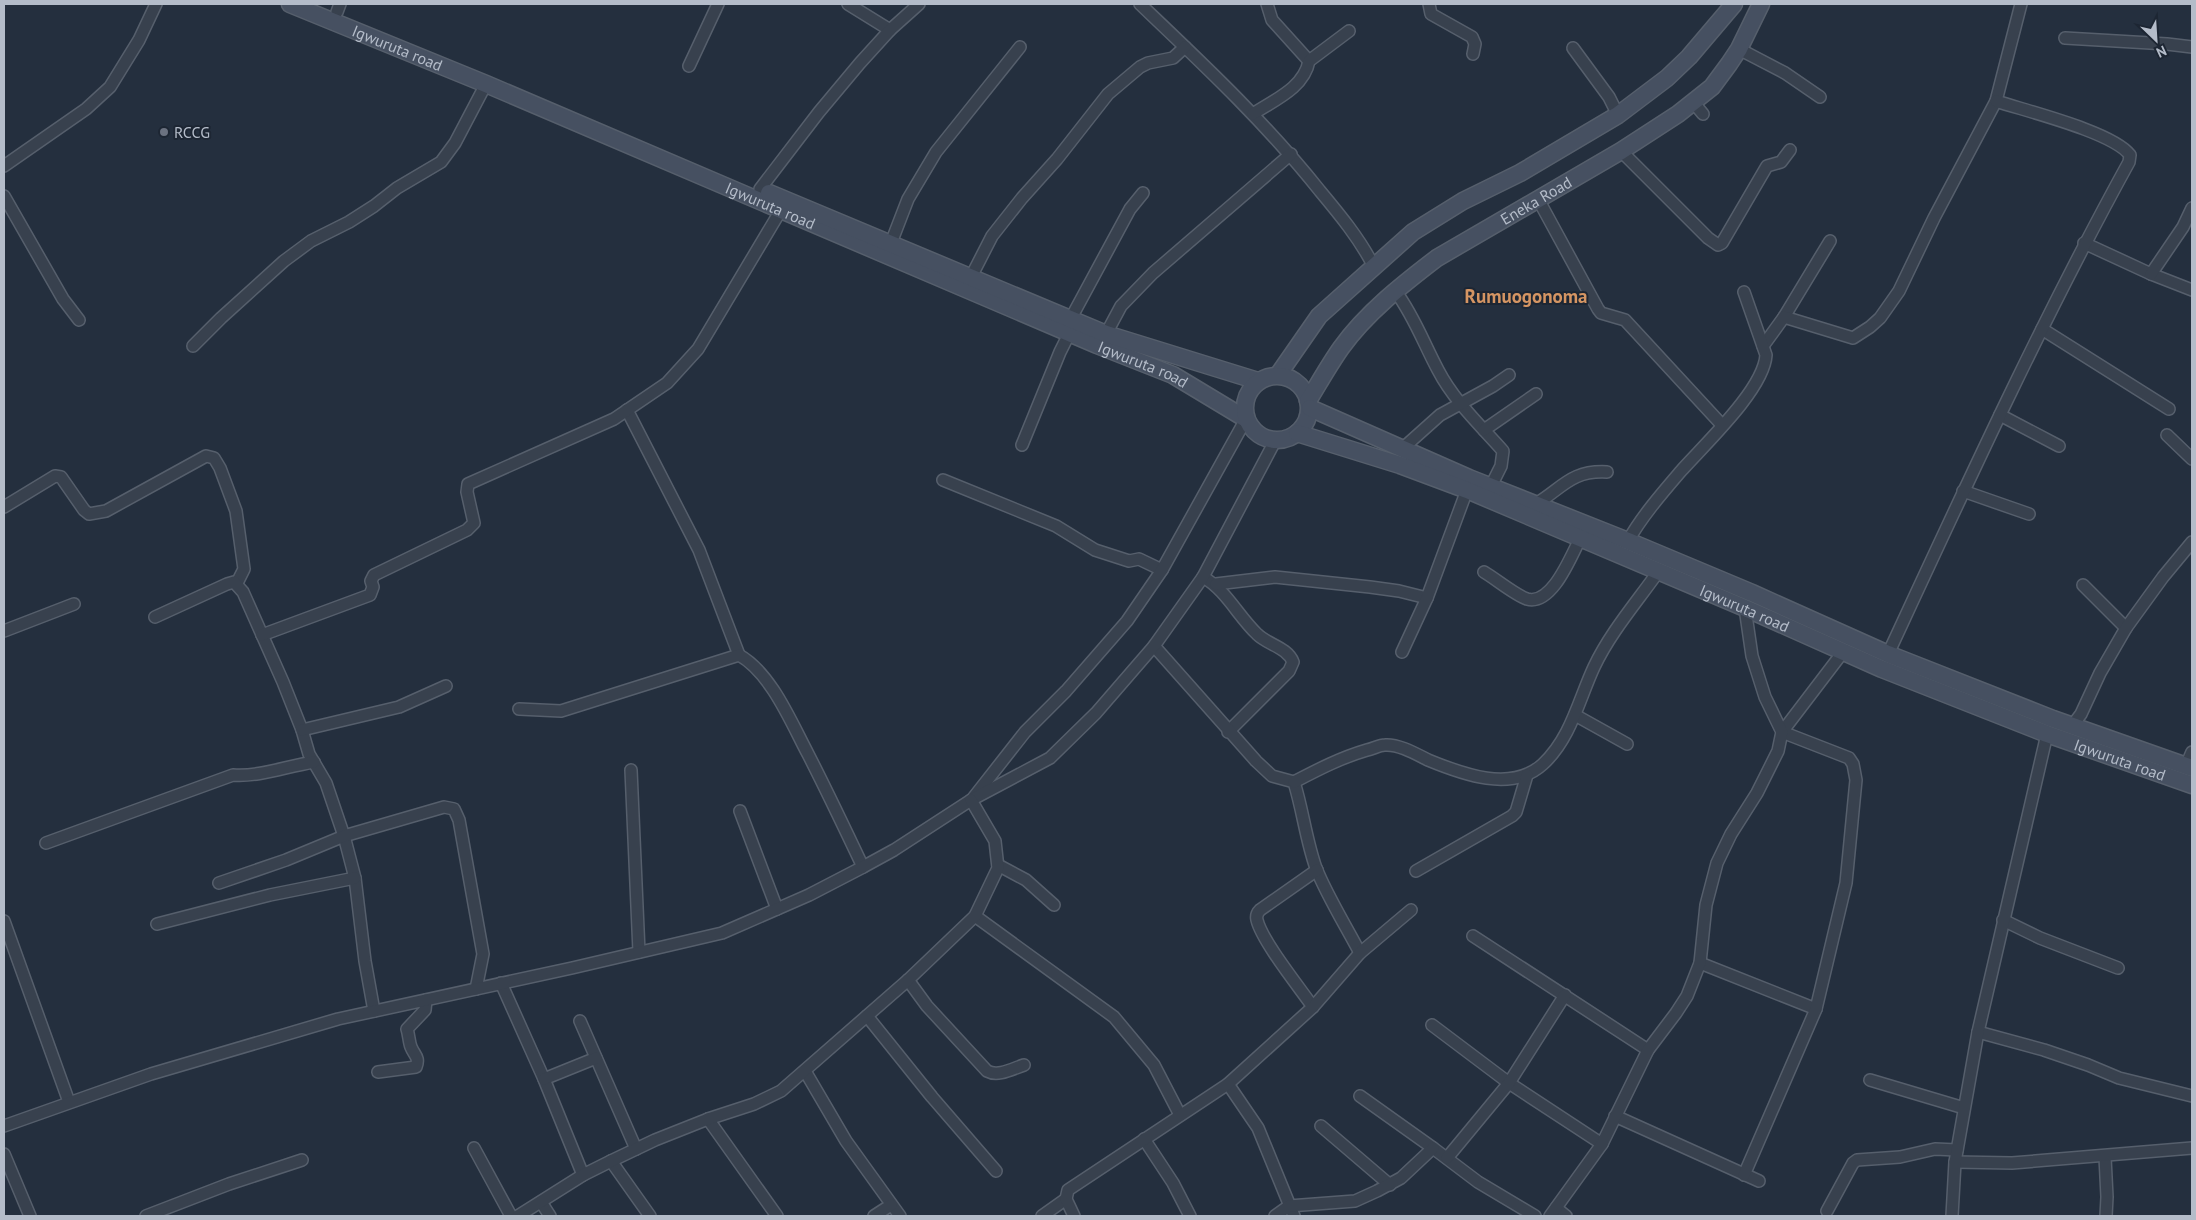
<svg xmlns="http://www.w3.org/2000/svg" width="2196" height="1220" viewBox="0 0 2196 1220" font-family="'PT Sans',sans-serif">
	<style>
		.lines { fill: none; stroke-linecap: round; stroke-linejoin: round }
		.minor-casing { stroke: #565f6c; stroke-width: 14 }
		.secondary-casing { stroke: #565f6c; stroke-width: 19 }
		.minor { stroke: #38414e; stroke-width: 11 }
		.secondary { stroke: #465061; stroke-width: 16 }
		.worship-dot { fill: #6b7280; stroke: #1d2633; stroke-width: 2 }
		.labels { text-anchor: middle; stroke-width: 4; stroke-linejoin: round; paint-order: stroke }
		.street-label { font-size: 16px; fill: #b4bcc9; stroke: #1d2633 }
		.poi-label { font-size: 16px; fill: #b4bcc9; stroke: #1d2633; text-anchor: start }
		.quarter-label { font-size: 19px; font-weight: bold; fill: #d59563; stroke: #1d2633 }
	</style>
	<rect width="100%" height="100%" fill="#242f3e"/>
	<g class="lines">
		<g class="minor-casing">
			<g id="minor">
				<polyline points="848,4 890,30"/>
				<path d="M1140 4C1203 64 1266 123 1320 191 1340 215 1359 238 1373 265"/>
				<polyline points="1267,4 1272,20 1309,61"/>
				<polyline points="1429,4 1431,14 1472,37 1475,44 1473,54"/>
				<polyline points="337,12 340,4"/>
				<polyline points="2065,38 2167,44 2192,47"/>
				<polyline points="1573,48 1609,97 1618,115"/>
				<polyline points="1739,49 1785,73 1820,97"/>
				<polyline points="689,66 718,4"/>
				<polyline points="1693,102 1703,114"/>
				<path d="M1253 114C1274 100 1304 88 1309 61L1349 31"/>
				<polyline points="1621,151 1708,238 1718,245 1722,243 1767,166 1781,162 1790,150"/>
				<polyline points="4,166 86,109 110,87 139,40 156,4"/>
				<polyline points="760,189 819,112 860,63 890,30 919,4"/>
				<polyline points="4,196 63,299 79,320"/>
				<polyline points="1538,199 1598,309 1601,313 1625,320 1722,425"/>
				<polyline points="891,243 908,199 936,152 1020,47"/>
				<polyline points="2084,243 2151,274 2192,290"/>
				<polyline points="2151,274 2183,227 2192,208"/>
				<polyline points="971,277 992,236 1022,198 1057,159 1108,94 1140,67 1148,63 1173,58 1185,47"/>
				<path d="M1396 292C1414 316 1424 344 1438 370 1454 401 1481 426 1503 451L1501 466 1491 486"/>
				<polyline points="1784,317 1830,241"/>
				<polyline points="1070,320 1130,209 1143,193"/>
				<polyline points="2042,329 2169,409"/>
				<polyline points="1106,334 1121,306 1153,273 1291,154"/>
				<polyline points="193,346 221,318 284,261 311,241 349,222 374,206 397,188 441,162 455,143 486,84"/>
				<polyline points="1763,346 1784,317 1853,338 1870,327 1880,318 1899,291 1934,218 1996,101 2021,4"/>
				<polyline points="627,410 699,550 739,655"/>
				<polyline points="2000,415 2059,446"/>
				<polyline points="1484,430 1536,394"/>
				<polyline points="2167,435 2192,459"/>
				<polyline points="1022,445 1060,352 1070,332"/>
				<polyline points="1402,449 1440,415 1493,386 1509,375"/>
				<polyline points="943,480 1056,526 1095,550 1129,561 1139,559 1162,570"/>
				<polyline points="1963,491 2029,514"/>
				<path d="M1534 505C1562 489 1570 470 1607 472"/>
				<polyline points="4,507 55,476 61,477 84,510 89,514 106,511 206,456 214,458 220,468 236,511 244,569 237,583"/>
				<path d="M1628 541C1642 516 1663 492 1681 471 1705 444 1764 389 1766 355L1744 292"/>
				<path d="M1484 572C1496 579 1515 595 1527 599 1552 606 1571 556 1580 539"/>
				<path d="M1203 577C1226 590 1238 616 1257 634 1268 645 1287 647 1293 662L1289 671 1228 732"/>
				<polyline points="1216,584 1275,577 1370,587 1399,591 1427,598"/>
				<polyline points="2083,585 2126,628"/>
				<polyline points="155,617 227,584 234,582 243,592 283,682 302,730 309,754 326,783 344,836 355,878 365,961 374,1011"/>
				<polyline points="4,631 74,604"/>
				<polyline points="262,635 370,595 373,587 371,581 374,575 467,530 474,523 467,492 468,484 614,419 667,383 698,349 781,210"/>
				<path d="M1154 646 1256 761 1272 776 1294 782C1303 811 1306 840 1316 868 1326 894 1347 928 1360 953"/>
				<polyline points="1402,652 1427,598 1467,490"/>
				<path d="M1888 654C1965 488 2041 322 2129 162L2130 155C2113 132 2026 111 1996 101"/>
				<path d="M519 709 561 711 739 655C771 673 791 722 808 754 827 791 845 829 863 867"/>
				<polyline points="1575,715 1627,744"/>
				<polyline points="2072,726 2081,714 2100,673 2126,628 2163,577 2192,542"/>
				<polyline points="302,730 399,707 446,686"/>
				<polyline points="2186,766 2192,752"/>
				<polyline points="631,770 639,952"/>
				<path d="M1294 782C1319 769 1340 758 1367 750 1373 749 1379 745 1385 745 1399 744 1416 754 1428 760 1462 774 1512 793 1543 764 1571 738 1579 699 1594 667 1610 633 1636 603 1658 572"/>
				<polyline points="974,797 1025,732 1066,691 1127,621 1162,570 1246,419"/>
				<polyline points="740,811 777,909"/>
				<path d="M46 843 233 775C260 777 287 766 314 762"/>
				<polyline points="998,865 1026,880 1054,905"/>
				<polyline points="1416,871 1512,816 1516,812 1527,775"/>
				<polyline points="219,883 286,860 344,836 444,807 454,809 459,820 483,954 476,989"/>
				<polyline points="975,916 1114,1017 1154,1065 1180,1115"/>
				<polyline points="2003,920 2040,938 2118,968"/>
				<polyline points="4,921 69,1102"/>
				<polyline points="157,924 270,895 355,878"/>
				<polyline points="1473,936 1648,1050"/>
				<polyline points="1700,963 1816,1009"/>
				<path d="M908 980 927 1006 987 1071C998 1077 1012 1069 1024 1065"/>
				<polyline points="501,983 544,1079 583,1175"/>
				<path d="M1313 1007C1299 987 1262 941 1257 920 1256 916 1257 913 1260 910L1317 870"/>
				<polyline points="867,1016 932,1097 996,1171"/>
				<polyline points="580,1021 636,1149"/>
				<polyline points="1432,1025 1509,1083 1602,1144"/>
				<polyline points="1978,1032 2044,1050 2088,1065 2119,1078 2192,1096"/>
				<polyline points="805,1071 846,1141 900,1216"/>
				<path d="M378 1072 416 1067C420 1057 414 1055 411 1047 409 1042 409 1035 407 1029L425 1010 426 1000"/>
				<polyline points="544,1079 596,1058"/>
				<polyline points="1870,1080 1964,1108"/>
				<polyline points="1228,1084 1258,1128 1294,1216"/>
				<polyline points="1360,1096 1433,1148 1478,1182 1535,1216"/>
				<polyline points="1615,1116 1759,1181"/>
				<polyline points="708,1119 777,1216"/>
				<polyline points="4,1126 151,1074 338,1019 572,968 722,933 809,895 863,867 894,850 971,800 1050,758 1096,713 1154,646 1203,577 1275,441"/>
				<polyline points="1321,1126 1390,1185"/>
				<polyline points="1144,1139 1173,1183 1190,1216"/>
				<polyline points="474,1148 511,1216"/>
				<polyline points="4,1154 30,1216"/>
				<polyline points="2105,1157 2107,1197 2106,1216"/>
				<polyline points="1447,1158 1509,1083 1565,995"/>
				<polyline points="611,1161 650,1216"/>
				<polyline points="1955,1162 2012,1163 2192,1148"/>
				<polyline points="1744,1175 1816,1009 1846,883 1856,780 1853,764 1849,758 1782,732 1843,652"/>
				<polyline points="541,1202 550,1216"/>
				<polyline points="1556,1208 1566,1216"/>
				<polyline points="1827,1211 1853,1163 1857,1160 1900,1157 1935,1149 1957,1150"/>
				<polyline points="146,1216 229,1184 302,1160"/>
				<polyline points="518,1216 583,1175 611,1161 655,1140 708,1119 754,1104 781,1091 908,980 975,916 998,868 995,841 971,800"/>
				<polyline points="874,1216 891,1205"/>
				<polyline points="1042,1216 1066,1199"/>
				<polyline points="1074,1216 1066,1199 1068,1190 1228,1084 1313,1007 1360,953 1411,910"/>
				<polyline points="1275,1216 1289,1206 1355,1201 1377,1191 1401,1178 1433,1148"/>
				<polyline points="1550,1216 1602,1144 1648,1050 1676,1013 1687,996 1700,963 1706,905 1717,863 1731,834 1757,793 1778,751 1782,732 1765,697 1752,656 1745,608"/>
				<polyline points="1952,1216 1955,1162 1978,1032 2047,734"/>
			</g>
		</g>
		<g class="secondary-casing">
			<g id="secondary">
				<path id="s1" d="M290 4 486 84 1097 345 1173 375 1246 419"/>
				<polyline points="769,193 1106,334 1258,381"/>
				<polyline points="1278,375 1319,316 1413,232 1463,201 1520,173 1618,115 1667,78 1689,57 1734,4"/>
				<circle cx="1277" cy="408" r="32"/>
				<path id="s2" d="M1308 401C1319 383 1329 365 1341 348 1366 313 1403 284 1437 258L1621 151 1678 114 1712 87 1729 64 1739 49 1761 4"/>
				<polyline points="1310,408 1469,478 1628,541 1752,593 1888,654 2053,719 2192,768"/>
				<path id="s3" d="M1297 433 1400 465 1467 490 1745 608 1882 669 2047 734 2192 785"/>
			</g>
		</g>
		<use href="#minor" class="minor"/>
		<use href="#secondary" class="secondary"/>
	</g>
	<circle class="worship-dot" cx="164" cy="132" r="5"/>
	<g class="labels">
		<g class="street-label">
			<text dy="6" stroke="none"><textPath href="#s1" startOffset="116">Igwuruta road</textPath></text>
			<text dy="6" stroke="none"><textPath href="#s2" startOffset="309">Eneka Road</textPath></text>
			<text dy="6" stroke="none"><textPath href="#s1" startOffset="521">Igwuruta road</textPath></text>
			<text dy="6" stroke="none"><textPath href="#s1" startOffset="926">Igwuruta road</textPath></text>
			<text dy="6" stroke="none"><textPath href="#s3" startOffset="481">Igwuruta road</textPath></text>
			<text dy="6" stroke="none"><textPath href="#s3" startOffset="886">Igwuruta road</textPath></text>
		</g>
		<g class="poi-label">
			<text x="174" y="138">RCCG</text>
		</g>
		<g class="quarter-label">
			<text x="1526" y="303">Rumuogonoma</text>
		</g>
	</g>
	<rect width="2196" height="1220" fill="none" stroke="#b4bcc9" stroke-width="10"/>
	<g transform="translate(2156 40) rotate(155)" stroke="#1d2633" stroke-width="4" paint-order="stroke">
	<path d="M0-4L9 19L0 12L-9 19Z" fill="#b4bcc9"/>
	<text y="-8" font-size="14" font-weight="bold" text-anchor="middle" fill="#b4bcc9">N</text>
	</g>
</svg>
